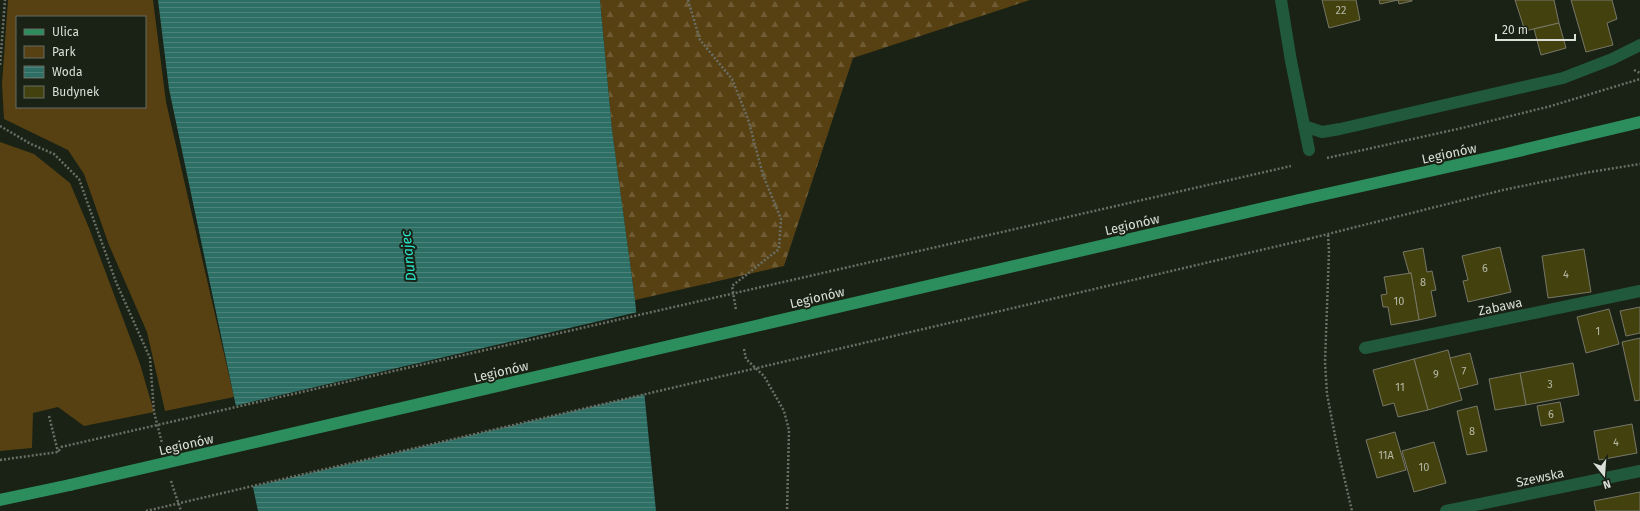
<svg xmlns="http://www.w3.org/2000/svg" width="1640" height="511" viewBox="0 0 1640 511" font-family="'Fira Sans',sans-serif">
	<style>
		.green { fill: #574112; fill-rule: evenodd }
		.forest { fill: url(#forest-firs) }
		.water { fill: url(#water-rules) }
		.pier { fill: #1a2115 }
		.building { fill: #43420f; stroke: #777767 }
		.lines { fill: none; stroke-linecap: round; stroke-linejoin: round }
		.path { stroke: #696f65; stroke-width: 2.5; stroke-dasharray: 2 2; stroke-linecap: butt }
		.minor { stroke: #20593b; stroke-width: 12 }
		.major { stroke: #2c8e5c; stroke-width: 12 }
		.path-bridge { stroke: #696f65; stroke-width: 2.5; stroke-dasharray: 2 2; stroke-linecap: butt }
		.major-bridge { stroke: #2c8e5c; stroke-width: 12 }
		.labels { text-anchor: middle; stroke-width: 4; stroke-linejoin: round; paint-order: stroke }
		.number-label { font-size: 11px; fill: #b4b8a5 }
		.street-label { font-size: 13px; fill: #dadfd7; stroke: #1a2115 }
		.water-label { font-size: 14px; font-style: italic; fill: #2bead2; stroke: #1a2115 }
	</style>
	<defs>
		<pattern id="forest-firs" width="22" height="20" patternUnits="userSpaceOnUse"><rect width="22" height="20" fill="#574112"/><path d="M5 1l3.5 6h-7zM16 11l3.5 6h-7z" fill="#6f5c34"/></pattern>
		<pattern id="water-rules" width="6" height="5" patternUnits="userSpaceOnUse"><rect width="6" height="5" fill="#2d6f65"/><path d="M0 2.5h6" fill="none" stroke="#4b837a"/></pattern>
	</defs>
	<rect width="100%" height="100%" fill="#1a2115"/>
	<g class="green">
		<path d="M8 0H153L166 102 234 397 165 411 147 332 109 245 84 174 68 150 4 119 2 84ZM17 17H145V107H17Z"/>
		<polygon points="0,142 34,154 70,183 89,228 140,364 154,412 84,426 58,407 33,413 32,448 0,451"/>
	</g>
	<polygon class="forest" points="600,0 1030,0 853,58 784,266 635,300 612,131"/>
	<polygon class="water" points="158,0 600,0 612,130 635,300 656,511 258,511 169,89"/>
	<polygon class="pier" points="638,312 646,394 251,487 234,406"/>
	<g class="building">
		<polygon points="1322,0 1356,0 1360,20 1329,28"/>
		<polygon points="1379,0 1412,0 1412,1 1399,4 1398,0 1380,4"/>
		<polygon points="1515,0 1554,0 1559,23 1525,31"/>
		<polygon points="1571,0 1612,0 1617,19 1607,23 1613,45 1586,52"/>
		<polygon points="1559,23 1566,48 1541,55 1534,29"/>
		<polygon points="1500,247 1511,292 1468,302 1463,281 1468,280 1462,256"/>
		<polygon points="1423,248 1427,272 1432,271 1436,290 1431,291 1436,316 1419,320 1411,273 1409,273 1403,252"/>
		<polygon points="1584,249 1591,292 1548,298 1542,256"/>
		<polygon points="1411,273 1419,320 1391,325 1388,307 1383,307 1381,295 1387,294 1384,277"/>
		<polygon points="1640,307 1640,333 1626,336 1620,311"/>
		<polygon points="1609,309 1619,344 1586,353 1577,317"/>
		<polygon points="1640,338 1640,400 1635,401 1622,342"/>
		<polygon points="1448,350 1462,400 1428,410 1414,359"/>
		<polygon points="1470,353 1478,384 1459,389 1450,358"/>
		<polygon points="1414,359 1428,410 1398,417 1394,403 1383,406 1373,370"/>
		<polygon points="1573,363 1579,395 1526,405 1520,373"/>
		<polygon points="1520,373 1526,405 1495,410 1489,379"/>
		<polygon points="1560,402 1564,422 1541,426 1537,406"/>
		<polygon points="1477,406 1487,451 1467,455 1457,411"/>
		<polygon points="1632,424 1637,453 1599,460 1594,431"/>
		<polygon points="1395,432 1406,470 1377,478 1366,440"/>
		<polygon points="1434,442 1446,483 1414,492 1402,451"/>
		<polygon points="1640,492 1640,511 1596,511 1594,501"/>
	</g>
	<g class="lines">
		<g class="path">
			<polyline points="688,0 700,40 732,79 748,119 763,175 781,219 779,249 732,286 736,310"/>
			<polyline points="0,65 5,0"/>
			<polyline points="1634,70 1640,73"/>
			<polyline points="0,126 31,144 54,154 79,179 116,282 150,358 154,412 162,443"/>
			<polyline points="1327,158 1462,128 1551,106 1640,79"/>
			<polyline points="1328,235 1329,252 1325,362 1327,394 1338,451 1352,511"/>
			<polyline points="1308,239 1503,190 1590,172 1640,164"/>
			<polyline points="744,349 746,359 764,376 784,411 789,430 787,511"/>
			<polyline points="49,416 58,452"/>
			<polyline points="0,460 58,452 61,447"/>
			<polyline points="171,481 181,511"/>
		</g>
		<g class="minor">
			<polyline points="1281,0 1291,61 1309,150"/>
			<polyline points="1304,126 1322,132 1340,129 1563,78 1612,59 1640,45"/>
			<polyline points="1365,348 1640,291"/>
			<polyline points="1446,511 1640,471"/>
		</g>
		<g class="major">
			<polyline points="1299,200 1506,154 1640,122"/>
			<polyline points="0,500 70,485"/>
		</g>
		<g class="path-bridge">
			<polyline points="61,447 1291,166"/>
			<polyline points="146,511 1308,239"/>
		</g>
		<polyline class="major-bridge" points="70,485 1299,200"/>
	</g>
	<g class="labels">
		<g class="number-label">
			<text x="1341" y="14">22</text>
			<text x="1485" y="272">6</text>
			<text x="1566" y="278">4</text>
			<text x="1423" y="286">8</text>
			<text x="1399" y="305">10</text>
			<text x="1598" y="335">1</text>
			<text x="1464" y="375">7</text>
			<text x="1436" y="378">9</text>
			<text x="1550" y="388">3</text>
			<text x="1400" y="391">11</text>
			<text x="1551" y="418">6</text>
			<text x="1472" y="435">8</text>
			<text x="1616" y="446">4</text>
			<text x="1386" y="459">11A</text>
			<text x="1424" y="471">10</text>
		</g>
		<g class="street-label">
			<text transform="translate(1449 153) rotate(-12)" y="5">Legionów</text>
			<text transform="translate(1132 224) rotate(-13)" y="5">Legionów</text>
			<text transform="translate(817 297) rotate(-13)" y="5">Legionów</text>
			<text transform="translate(1500 306) rotate(-12)" y="5">Zabawa</text>
			<text transform="translate(501 371) rotate(-13)" y="5">Legionów</text>
			<text transform="translate(186 444) rotate(-13)" y="5">Legionów</text>
			<text transform="translate(1540 477) rotate(-12)" y="5">Szewska</text>
		</g>
		<g class="water-label">
			<text transform="translate(408 256) rotate(-96)" y="5">Dunajec</text>
		</g>
	</g>
	<rect x="16" y="16" width="130" height="92" fill="#1a2115" stroke="#676d63"/>
	<rect x="24" y="29" width="20" height="6" fill="#2c8e5c" stroke="#676d63"/>
	<text x="52" y="36" font-size="12" fill="#dadfd7">Ulica</text>
	<rect x="24" y="46" width="20" height="12" fill="#574112" stroke="#676d63"/>
	<text x="52" y="56" font-size="12" fill="#dadfd7">Park</text>
	<rect x="24" y="66" width="20" height="12" fill="url(#water-rules)" stroke="#676d63"/>
	<text x="52" y="76" font-size="12" fill="#dadfd7">Woda</text>
	<rect x="24" y="86" width="20" height="12" fill="#43420f" stroke="#676d63"/>
	<text x="52" y="96" font-size="12" fill="#dadfd7">Budynek</text>
	<g transform="translate(1604 475) rotate(163)" stroke="#1a2115" stroke-width="3" paint-order="stroke">
	<path d="M0-3L7 15L0 10L-7 15Z" fill="#dadfd7"/>
	<text y="-6" font-size="11" font-weight="bold" text-anchor="middle" fill="#dadfd7">N</text>
	</g>
	<path d="M1496 34v6h79v-6" fill="none" stroke="#dadfd7" stroke-width="2"/>
	<text x="1502" y="34" font-size="12" fill="#dadfd7" stroke="#1a2115" stroke-width="3" paint-order="stroke">20 m</text>
</svg>
